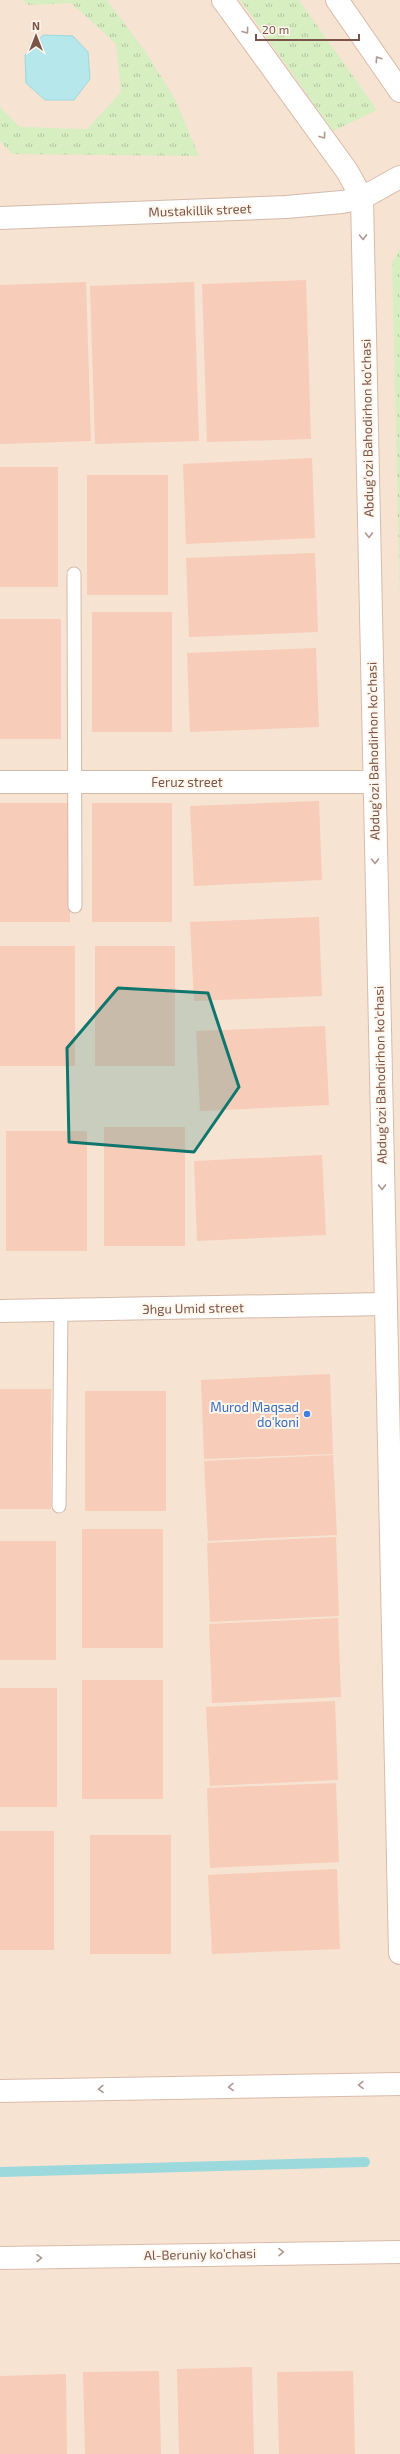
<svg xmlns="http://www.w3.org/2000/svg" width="400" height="2454" viewBox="0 0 400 2454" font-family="'Exo 2',sans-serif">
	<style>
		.residential { fill: #f7e3d2 }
		.grass { fill: url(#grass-tufts) }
		.water { fill: #b6e7ea; stroke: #9bd9dd }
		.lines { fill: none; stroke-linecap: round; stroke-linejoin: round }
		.stream { stroke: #9bd9dd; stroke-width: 10 }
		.building { fill: #f7ccb9 }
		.lane-casing { stroke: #d4baac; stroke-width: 15 }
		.street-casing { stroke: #d4baac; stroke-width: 24 }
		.secondary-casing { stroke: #dabbab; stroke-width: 24 }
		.lane { stroke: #fff; stroke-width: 13 }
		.street { stroke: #fff; stroke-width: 22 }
		.secondary { stroke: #fff; stroke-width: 22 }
		.oneway { stroke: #af9891 }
		.marked { fill: #0f766e; fill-opacity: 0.2; stroke: #0f766e; stroke-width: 3; stroke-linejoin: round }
		.shop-dot { fill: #3f7fe0; stroke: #fff6ed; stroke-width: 1.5 }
		.labels { text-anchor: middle; stroke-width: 4; stroke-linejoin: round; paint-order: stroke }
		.street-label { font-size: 13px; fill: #7a5447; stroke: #fff6ed }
		.shop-label { font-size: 13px; fill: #366cbe; stroke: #fff6ed; text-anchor: end }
	</style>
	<defs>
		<pattern id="grass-tufts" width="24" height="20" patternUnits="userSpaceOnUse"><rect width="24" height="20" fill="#d7eec1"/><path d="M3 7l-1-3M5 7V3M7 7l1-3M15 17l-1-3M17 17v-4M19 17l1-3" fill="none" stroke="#b3c39f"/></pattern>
	</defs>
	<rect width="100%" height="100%" fill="#fef2e4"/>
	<rect class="residential" x="0" y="0" width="400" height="2454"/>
	<g class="grass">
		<polygon points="23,0 107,0 147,54 175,99 199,156 12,154 0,141 0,107 20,127 87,129 121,92 116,44 71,3 28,5"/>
		<polygon points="240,0 299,0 377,110 333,131"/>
		<polygon points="400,248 400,603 392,263"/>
	</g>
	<polygon class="water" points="43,35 73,36 88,52 90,79 74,100 45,100 26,83 25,55"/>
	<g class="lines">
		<polyline class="stream" points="0,2172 365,2162"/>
	</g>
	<g class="building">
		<polygon points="306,280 311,439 207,442 202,284"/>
		<polygon points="86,282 91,441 0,444 0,285"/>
		<polygon points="194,282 199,441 95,444 90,286"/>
		<polygon points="312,458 315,538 186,544 183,464"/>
		<rect x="0" y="467" width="58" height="120"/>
		<rect x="87" y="475" width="81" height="120"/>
		<polygon points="315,553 318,632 189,637 186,558"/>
		<rect x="92" y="612" width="80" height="120"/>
		<rect x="0" y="619" width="61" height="120"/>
		<polygon points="316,648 319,727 190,732 187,653"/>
		<polygon points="319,801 322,880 194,886 190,806"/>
		<rect x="0" y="803" width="70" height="119"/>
		<rect x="92" y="803" width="80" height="119"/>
		<polygon points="319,917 322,996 194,1001 190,922"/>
		<rect x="0" y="946" width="75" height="120"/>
		<rect x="95" y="946" width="80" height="120"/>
		<polygon points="325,1026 329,1105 200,1111 196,1031"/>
		<rect x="104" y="1127" width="81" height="119"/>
		<rect x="6" y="1131" width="81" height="120"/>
		<polygon points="322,1155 326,1235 197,1241 194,1161"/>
		<polygon points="330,1374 333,1454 204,1459 201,1380"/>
		<rect x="0" y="1389" width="51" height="120"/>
		<rect x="85" y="1391" width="81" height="120"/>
		<polygon points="333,1455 337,1535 208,1541 204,1461"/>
		<rect x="82" y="1529" width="81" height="119"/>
		<polygon points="336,1537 339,1616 210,1622 207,1543"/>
		<rect x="0" y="1541" width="56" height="119"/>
		<polygon points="338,1618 341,1697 212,1703 209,1624"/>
		<rect x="82" y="1680" width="81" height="119"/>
		<rect x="0" y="1688" width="57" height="119"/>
		<polygon points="335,1701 338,1780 210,1786 206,1707"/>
		<polygon points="336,1783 339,1862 210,1868 207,1788"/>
		<rect x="0" y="1831" width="54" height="119"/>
		<rect x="90" y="1835" width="81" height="119"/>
		<polygon points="337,1869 340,1949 212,1954 208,1875"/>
		<polygon points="252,2367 254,2454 179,2454 177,2369"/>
		<polygon points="159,2371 161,2454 85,2454 83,2372"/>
		<polygon points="353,2371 355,2454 279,2454 277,2372"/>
		<polygon points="66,2374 67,2454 0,2454 0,2376"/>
	</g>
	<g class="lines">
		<g class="lane-casing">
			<g id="lane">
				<polyline points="74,574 75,906"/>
				<polyline points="59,1506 61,1310"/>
			</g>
		</g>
		<g class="street-casing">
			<g id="street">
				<polyline points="0,218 286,207 342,202 362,198"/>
				<polyline points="0,782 374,782"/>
				<polyline points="0,1311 386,1304"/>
			</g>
		</g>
		<g class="secondary-casing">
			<g id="secondary">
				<polyline points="223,0 347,171 362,198 400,1953"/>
				<polyline points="337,0 400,91"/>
				<polyline points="362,198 400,177"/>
				<polyline points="0,2091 400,2084"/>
				<polyline points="0,2258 400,2252"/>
			</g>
		</g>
		<use href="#lane" class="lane"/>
		<use href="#street" class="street"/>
		<use href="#secondary" class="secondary"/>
	</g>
	<defs><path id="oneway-chevron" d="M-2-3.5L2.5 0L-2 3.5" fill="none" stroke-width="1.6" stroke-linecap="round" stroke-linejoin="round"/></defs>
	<g class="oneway">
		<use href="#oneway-chevron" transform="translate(246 31) rotate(54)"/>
		<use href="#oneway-chevron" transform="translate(378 59) rotate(-124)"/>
		<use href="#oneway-chevron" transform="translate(323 136) rotate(54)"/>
		<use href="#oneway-chevron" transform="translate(363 237) rotate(89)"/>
		<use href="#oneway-chevron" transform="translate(369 535) rotate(89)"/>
		<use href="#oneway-chevron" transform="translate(375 861) rotate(89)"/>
		<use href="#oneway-chevron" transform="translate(382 1187) rotate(89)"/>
		<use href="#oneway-chevron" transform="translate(361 2085) rotate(179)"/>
		<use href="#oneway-chevron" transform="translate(231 2087) rotate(179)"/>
		<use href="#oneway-chevron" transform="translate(101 2089) rotate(179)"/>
		<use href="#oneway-chevron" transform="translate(281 2252) rotate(-1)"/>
		<use href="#oneway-chevron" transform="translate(39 2258) rotate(-1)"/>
	</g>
	<path class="marked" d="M118 988 208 993 239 1087 194 1152 69 1142 67 1048Z"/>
	<circle class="shop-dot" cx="307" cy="1414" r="4"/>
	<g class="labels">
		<g class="street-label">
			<text transform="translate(200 210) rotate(-2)" y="5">Mustakillik street</text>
			<text transform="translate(367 428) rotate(-91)" y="5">Abdug’ozi Bahodirhon ko’chasi</text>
			<text transform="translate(373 751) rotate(-91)" y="5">Abdug’ozi Bahodirhon ko’chasi</text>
			<text x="187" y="787">Feruz street</text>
			<text transform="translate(380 1075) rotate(-91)" y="5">Abdug’ozi Bahodirhon ko’chasi</text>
			<text transform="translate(193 1308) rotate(-1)" y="5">Эhgu Umid street</text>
			<text transform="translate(200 2254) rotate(-1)" y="5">Al-Beruniy ko’chasi</text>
		</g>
		<g class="shop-label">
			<text x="299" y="1412">Murod Maqsad<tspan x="299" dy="15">do'koni</tspan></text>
		</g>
	</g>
	<g transform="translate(36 36)" stroke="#fff6ed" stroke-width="3" paint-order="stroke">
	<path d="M0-3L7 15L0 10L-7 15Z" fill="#7a5447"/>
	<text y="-6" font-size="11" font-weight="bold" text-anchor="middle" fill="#7a5447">N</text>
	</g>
	<path d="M256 34v6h103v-6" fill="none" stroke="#7a5447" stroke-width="2"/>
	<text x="262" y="34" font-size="12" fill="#7a5447" stroke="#fff6ed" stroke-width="3" paint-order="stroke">20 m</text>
</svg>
